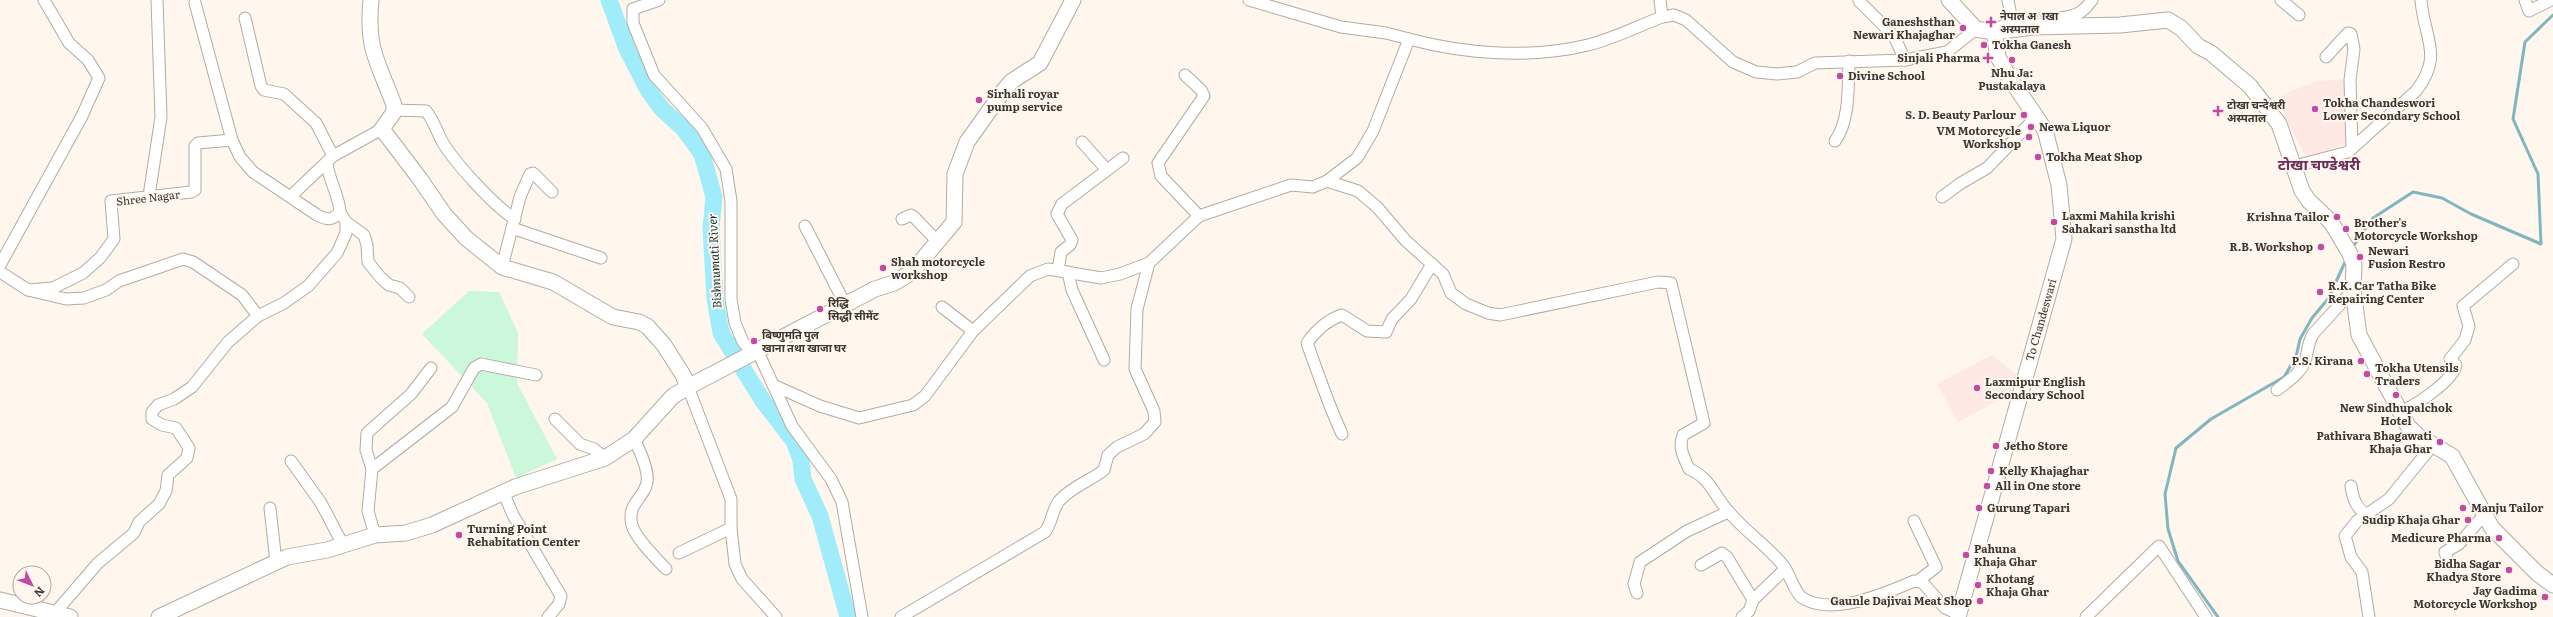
<svg xmlns="http://www.w3.org/2000/svg" width="2553" height="617" viewBox="0 0 2553 617" font-family="Literata,'Noto Sans Devanagari',serif">
	<style>
		.education { fill: #fde8e3 }
		.green { fill: #cbf7da }
		.lines { fill: none; stroke-linecap: round; stroke-linejoin: round }
		.stream { stroke: #82b6bf; stroke-width: 3 }
		.river { stroke: #a0ecfb; stroke-width: 17 }
		.street-casing { stroke: #b3aba2; stroke-width: 13 }
		.secondary-casing { stroke: #b3aba2; stroke-width: 17 }
		.street { stroke: #fff; stroke-width: 11 }
		.secondary { stroke: #fff; stroke-width: 15 }
		.poi-dot { fill: #c14ba2; stroke: #fff6ed; stroke-width: 1.5 }
		.labels { text-anchor: middle; stroke-width: 4; stroke-linejoin: round; paint-order: stroke }
		.poi-label { font-size: 11px; font-weight: bold; fill: #3b3834; stroke: #fff6ed; text-anchor: start }
		.street-label { font-size: 11px; fill: #3b3834; stroke: #fff6ed }
		.water-label { font-size: 12px; font-style: italic; fill: #14393f; stroke: #fff6ed }
		.district-label { font-size: 15px; font-weight: bold; fill: #6a305a; stroke: #fff6ed }
	</style>
	<rect width="100%" height="100%" fill="#fff6ed"/>
	<g class="education">
		<polygon points="2346,79 2346,144 2306,157 2287,121 2280,96 2317,81"/>
		<polygon points="1992,355 2018,376 2014,392 1958,422 1937,384"/>
	</g>
	<polygon class="green" points="469,291 499,292 518,333 517,383 557,459 516,478 487,403 422,334"/>
	<g class="lines">
		<g class="stream">
			<polyline points="2352,248 2373,218 2413,192 2442,198 2471,214 2541,244 2538,174 2513,119 2525,42 2553,15"/>
			<polyline points="2218,617 2178,561 2168,529 2165,494 2176,448 2211,419 2284,377 2296,357 2300,339 2312,318 2328,299 2346,260"/>
		</g>
		<polyline class="river" points="609,0 627,49 648,90 662,109 684,129 702,154 714,197 711,228 715,298 721,333 763,401 794,441 801,460 803,479 820,516 848,617"/>
		<g class="street-casing">
			<g id="street">
				<polyline points="659,0 633,9 633,23 654,75 702,128 726,169 731,201 731,299 735,323 743,342 754,354"/>
				<polyline points="1249,0 1341,27 1386,33 1409,39"/>
				<polyline points="1660,0 1662,17"/>
				<polyline points="2008,0 2012,21"/>
				<polyline points="2281,0 2299,15"/>
				<polyline points="2525,0 2529,11 2551,0"/>
				<polyline points="1859,1 1894,36 1905,60"/>
				<path d="M195 3 232 140 240 157 253 172 317 215C327 220 332 221 340 212 339 195 329 181 327 164"/>
				<polyline points="245,18 261,86 264,90 284,94 316,123 333,156"/>
				<path d="M1996 31C2018 9 2062 26 2082 11 2086 8 2089 4 2092 0"/>
				<polyline points="2326,57 2348,33 2351,34 2354,49 2350,80 2352,148"/>
				<polyline points="1185,75 1201,90 1204,96 1158,163 1161,176 1199,216"/>
				<path d="M394 110 426 111C434 121 436 130 442 141 453 161 495 207 515 219"/>
				<path d="M1835 141C1850 121 1848 86 1849 61"/>
				<polyline points="1082,142 1107,170"/>
				<path d="M2295 166 2348 152 2416 91C2444 55 2424 39 2421 0"/>
				<path d="M1327 181 1358 191 1377 207 1406 241 1443 274 1451 293 1466 304 1488 313 1500 315 1658 282 1671 283 1704 423 1683 435C1678 448 1684 457 1689 469 1710 477 1714 496 1729 512 1745 532 1770 547 1785 568 1791 578 1793 588 1801 597 1830 617 1882 595 1914 581L1922 582 1945 608 1959 614"/>
				<polyline points="149,196 161,117 157,0"/>
				<polyline points="291,196 333,156 382,129"/>
				<polyline points="1942,197 1961,183 1987,168 2037,116"/>
				<polyline points="902,219 911,215 914,217 937,241"/>
				<polyline points="346,222 364,235 367,245 368,262 381,278 389,285 400,288 409,297"/>
				<polyline points="805,226 845,304"/>
				<polyline points="512,228 601,258"/>
				<polyline points="0,265 82,116 99,78 88,60 69,43 44,0"/>
				<polyline points="502,267 520,197 530,174 533,173 552,192"/>
				<polyline points="1058,270 1061,252 1070,245 1072,240 1057,214 1062,204 1123,158"/>
				<polyline points="0,272 28,290 66,299 84,298 106,290 119,281 183,259 193,262 242,295 258,316"/>
				<polyline points="1068,272 1072,290 1104,360"/>
				<polyline points="28,290 53,288 83,273 100,258 114,239 111,201 191,192 195,190 195,146 198,143 232,140"/>
				<polyline points="942,307 973,331"/>
				<polyline points="758,352 792,426 831,479 842,502 862,617"/>
				<path d="M773 385 820 406 859 418 913 405 925 396 973 331 1030 276 1048 269 1101 278 1120 274 1149 263 1199 216 1291 185 1313 187 1327 181 1357 158 1373 131 1409 39C1465 54 1530 59 1588 45 1613 39 1638 26 1662 17L1674 15 1686 20 1733 62 1756 72 1777 74 1797 72 1815 63 1905 60 1947 52 1976 29"/>
				<polyline points="688,387 731,499 731,528 735,564 742,579 776,617"/>
				<path d="M2277 390C2287 382 2303 372 2306 358 2308 349 2308 343 2313 334L2353 290"/>
				<path d="M2399 412C2414 407 2453 381 2456 365L2450 359 2465 340 2469 326 2463 306 2513 264"/>
				<polyline points="555,419 580,444 594,449 605,458"/>
				<path d="M1342 434C1328 404 1318 373 1307 343 1317 329 1327 320 1342 315L1367 331 1386 332 1392 319 1411 299 1432 264"/>
				<path d="M634 439C640 451 651 474 646 486 641 500 627 505 632 525 635 538 657 559 666 569"/>
				<polyline points="291,461 321,503 342,543"/>
				<polyline points="372,469 366,450 367,433 411,394 431,368"/>
				<path d="M2351 486C2353 499 2356 508 2368 516"/>
				<polyline points="504,494 513,515 561,596 559,604 548,617"/>
				<polyline points="270,508 276,562"/>
				<polyline points="1914,521 1936,567 1918,581"/>
				<polyline points="375,535 368,511 372,469 452,407 474,368 481,364 536,375"/>
				<polyline points="679,553 731,528"/>
				<polyline points="2447,559 2445,552 2459,544 2484,515"/>
				<polyline points="1701,565 1722,553 1727,557 1753,600"/>
				<polyline points="1637,593 1634,584 1640,562 1687,531 1728,512"/>
				<polyline points="54,614 98,563 134,533 139,522 159,504 166,491 168,475 187,458 189,448 176,428 162,425 152,419 152,412 158,405 174,399 192,387 228,342 258,316 284,303 308,286 337,253 346,233 346,222 340,212"/>
				<path d="M901 617 1045 532C1052 523 1052 510 1059 501 1071 487 1090 481 1104 470L1108 455 1117 447 1144 434 1155 422 1154 411 1135 369 1137 309 1149 263"/>
				<polyline points="1742,617 1749,611 1753,600 1785,569"/>
				<polyline points="2086,617 2159,546 2206,617"/>
				<polyline points="2369,617 2362,572 2351,557 2345,536 2357,521 2389,499 2428,451 2431,443"/>
			</g>
		</g>
		<g class="secondary-casing">
			<g id="secondary">
				<path d="M371 0C366 49 378 62 394 105V112L382 129 420 179 444 214 466 238 502 267 553 282 613 317 639 322 647 326 664 345 683 375 688 387"/>
				<polyline points="1949,0 1976,29 1994,32 2034,27 2120,25 2168,20 2181,28 2198,46 2211,53 2250,86 2279,124 2302,191 2309,201 2331,222 2349,252 2354,264 2353,290 2359,335 2408,426 2418,436 2452,456 2492,528 2537,573 2553,585"/>
				<polyline points="0,600 70,617"/>
				<polyline points="159,617 287,557 327,550 375,535 406,533 432,525 515,487 605,458 634,439 673,396 688,387 875,289 894,283 912,272 954,222 955,174 967,142 1004,90 1012,81 1040,63 1073,0"/>
				<polyline points="1958,617 2064,239 2059,185 2045,130 2009,77 1998,57 1994,32"/>
			</g>
		</g>
		<use href="#street" class="street"/>
		<use href="#secondary" class="secondary"/>
	</g>
	<g class="poi-dot">
		<path d="M1989 16h4v4h4v4h-4v4h-4v-4h-4v-4h4z"/>
		<circle cx="1963" cy="28" r="4"/>
		<circle cx="1984" cy="45" r="4"/>
		<path d="M1986 52h4v4h4v4h-4v4h-4v-4h-4v-4h4z"/>
		<circle cx="2012" cy="60" r="4"/>
		<circle cx="1840" cy="76" r="4"/>
		<circle cx="979" cy="100" r="4"/>
		<circle cx="2315" cy="109" r="4"/>
		<path d="M2216 105h4v4h4v4h-4v4h-4v-4h-4v-4h4z"/>
		<circle cx="2024" cy="115" r="4"/>
		<circle cx="2031" cy="127" r="4"/>
		<circle cx="2029" cy="137" r="4"/>
		<circle cx="2038" cy="157" r="4"/>
		<circle cx="2337" cy="217" r="4"/>
		<circle cx="2054" cy="222" r="4"/>
		<circle cx="2346" cy="229" r="4"/>
		<circle cx="2321" cy="247" r="4"/>
		<circle cx="2360" cy="257" r="4"/>
		<circle cx="883" cy="268" r="4"/>
		<circle cx="2320" cy="292" r="4"/>
		<circle cx="820" cy="309" r="4"/>
		<circle cx="754" cy="341" r="4"/>
		<circle cx="2361" cy="361" r="4"/>
		<circle cx="2367" cy="374" r="4"/>
		<circle cx="1977" cy="388" r="4"/>
		<circle cx="2396" cy="395" r="4"/>
		<circle cx="2440" cy="442" r="4"/>
		<circle cx="1996" cy="446" r="4"/>
		<circle cx="1991" cy="471" r="4"/>
		<circle cx="1987" cy="486" r="4"/>
		<circle cx="1979" cy="508" r="4"/>
		<circle cx="2463" cy="508" r="4"/>
		<circle cx="2468" cy="520" r="4"/>
		<circle cx="459" cy="535" r="4"/>
		<circle cx="2499" cy="538" r="4"/>
		<circle cx="1966" cy="555" r="4"/>
		<circle cx="2509" cy="570" r="4"/>
		<circle cx="1978" cy="585" r="4"/>
		<circle cx="2545" cy="597" r="4"/>
		<circle cx="1980" cy="601" r="4"/>
	</g>
	<g class="labels">
		<g class="poi-label">
			<text x="2000" y="20">नेपाल अाखा<tspan x="2000" dy="13">अस्पताल</tspan></text>
			<text x="1955" y="26" text-anchor="end">Ganeshsthan<tspan x="1955" dy="13">Newari Khajaghar</tspan></text>
			<text x="1992" y="49">Tokha Ganesh</text>
			<text x="1980" y="62" text-anchor="end">Sinjali Pharma</text>
			<text x="2012" y="77" text-anchor="middle">Nhu Ja:<tspan x="2012" dy="13">Pustakalaya</tspan></text>
			<text x="1848" y="80">Divine School</text>
			<text x="987" y="98">Sirhali royar<tspan x="987" dy="13">pump service</tspan></text>
			<text x="2323" y="107">Tokha Chandeswori<tspan x="2323" dy="13">Lower Secondary School</tspan></text>
			<text x="2227" y="109">टोखा चन्देश्वरी<tspan x="2227" dy="13">अस्पताल</tspan></text>
			<text x="2016" y="119" text-anchor="end">S. D. Beauty Parlour</text>
			<text x="2039" y="131">Newa Liquor</text>
			<text x="2021" y="135" text-anchor="end">VM Motorcycle<tspan x="2021" dy="13">Workshop</tspan></text>
			<text x="2046" y="161">Tokha Meat Shop</text>
			<text x="2062" y="220">Laxmi Mahila krishi<tspan x="2062" dy="13">Sahakari sanstha ltd</tspan></text>
			<text x="2329" y="221" text-anchor="end">Krishna Tailor</text>
			<text x="2354" y="227">Brother's<tspan x="2354" dy="13">Motorcycle Workshop</tspan></text>
			<text x="2313" y="251" text-anchor="end">R.B. Workshop</text>
			<text x="2368" y="255">Newari<tspan x="2368" dy="13">Fusion Restro</tspan></text>
			<text x="891" y="266">Shah motorcycle<tspan x="891" dy="13">workshop</tspan></text>
			<text x="2328" y="290">R.K. Car Tatha Bike<tspan x="2328" dy="13">Repairing Center</tspan></text>
			<text x="828" y="307">रिद्धि<tspan x="828" dy="13">सिद्धी सीमेंट</tspan></text>
			<text x="762" y="339">बिष्णुमति पुल<tspan x="762" dy="13">खाना तथा खाजा घर</tspan></text>
			<text x="2353" y="365" text-anchor="end">P.S. Kirana</text>
			<text x="2375" y="372">Tokha Utensils<tspan x="2375" dy="13">Traders</tspan></text>
			<text x="1985" y="386">Laxmipur English<tspan x="1985" dy="13">Secondary School</tspan></text>
			<text x="2396" y="412" text-anchor="middle">New Sindhupalchok<tspan x="2396" dy="13">Hotel</tspan></text>
			<text x="2432" y="440" text-anchor="end">Pathivara Bhagawati<tspan x="2432" dy="13">Khaja Ghar</tspan></text>
			<text x="2004" y="450">Jetho Store</text>
			<text x="1999" y="475">Kelly Khajaghar</text>
			<text x="1995" y="490">All in One store</text>
			<text x="1987" y="512">Gurung Tapari</text>
			<text x="2471" y="512">Manju Tailor</text>
			<text x="2460" y="524" text-anchor="end">Sudip Khaja Ghar</text>
			<text x="467" y="533">Turning Point<tspan x="467" dy="13">Rehabitation Center</tspan></text>
			<text x="2491" y="542" text-anchor="end">Medicure Pharma</text>
			<text x="1974" y="553">Pahuna<tspan x="1974" dy="13">Khaja Ghar</tspan></text>
			<text x="2501" y="568" text-anchor="end">Bidha Sagar<tspan x="2501" dy="13">Khadya Store</tspan></text>
			<text x="1986" y="583">Khotang<tspan x="1986" dy="13">Khaja Ghar</tspan></text>
			<text x="2537" y="595" text-anchor="end">Jay Gadima<tspan x="2537" dy="13">Motorcycle Workshop</tspan></text>
			<text x="1972" y="605" text-anchor="end">Gaunle Dajivai Meat Shop</text>
		</g>
		<g class="street-label">
			<text transform="translate(148 198) rotate(-7)" y="4">Shree Nagar</text>
			<text transform="translate(2041 320) rotate(-74)" y="4">To Chandeswari</text>
		</g>
		<g class="water-label">
			<text transform="translate(715 261) rotate(-93)" y="4">Bishnumati River</text>
		</g>
		<g class="district-label">
			<text x="2319" y="170">टोखा चण्डेश्वरी</text>
		</g>
	</g>
	<g transform="translate(32 585) rotate(133)"><circle r="19" fill="#fff6ed" stroke="#b1aaa3"/>
	<path d="M0-3L7 15L0 10L-7 15Z" fill="#c14ba2"/>
	<text y="-6" font-size="11" font-weight="bold" text-anchor="middle" fill="#3b3834">N</text>
	</g>
</svg>
